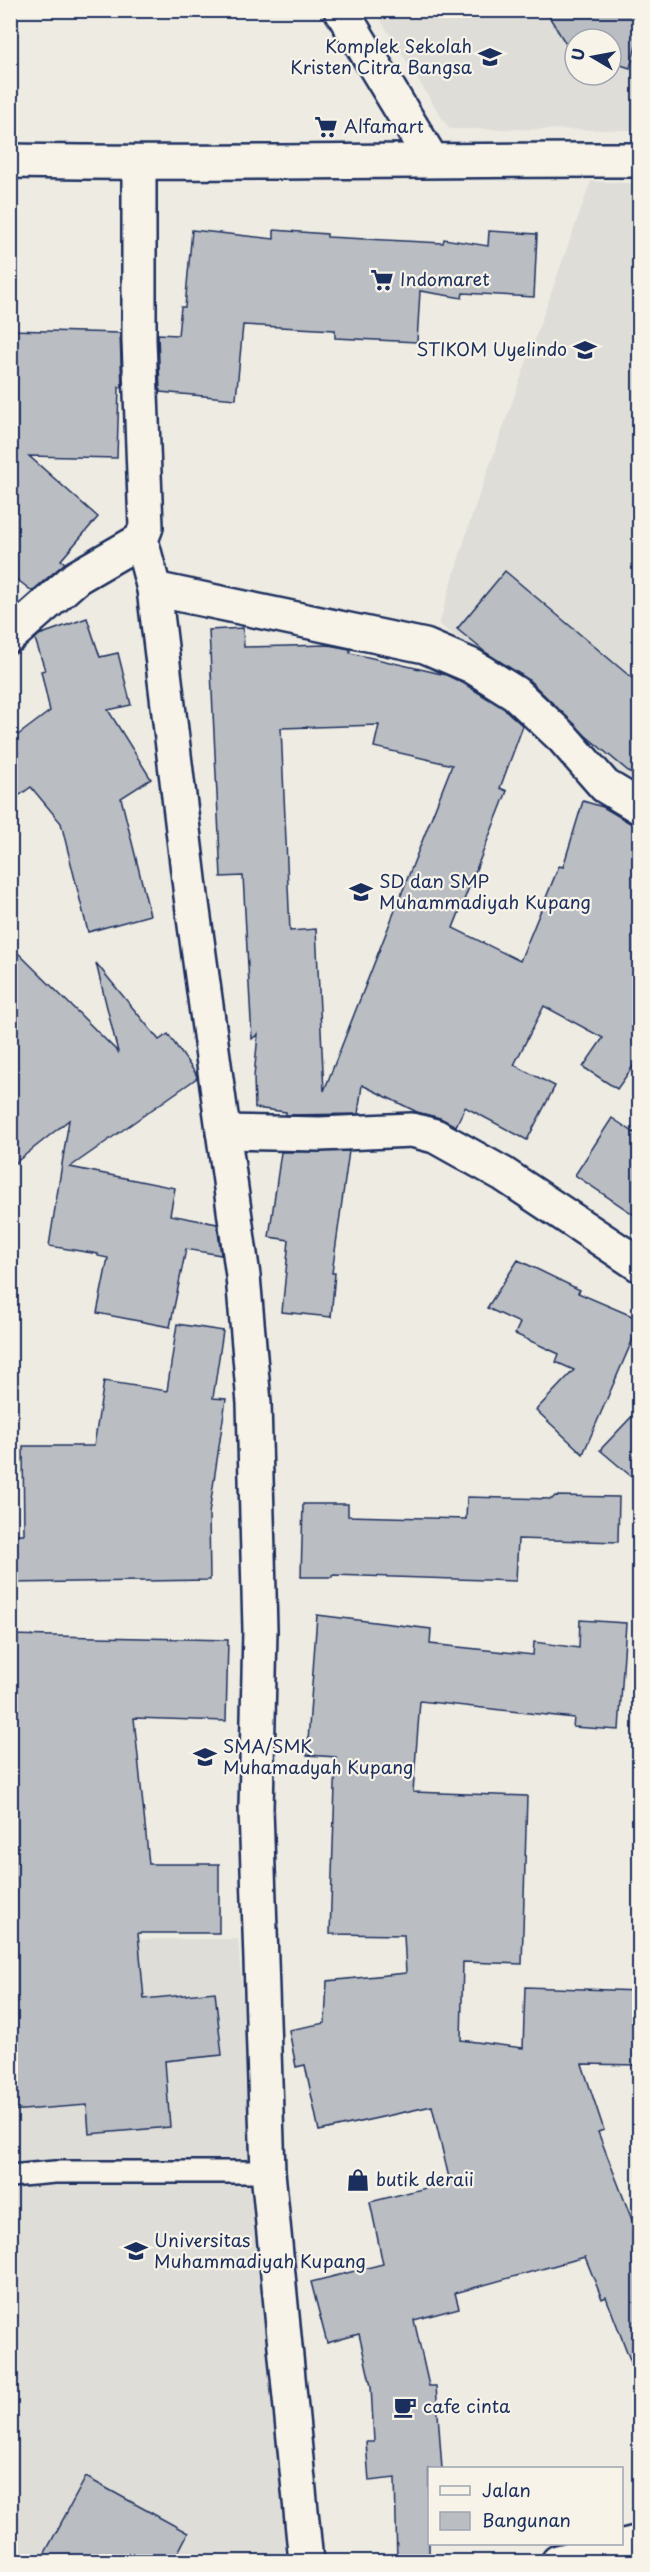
<svg xmlns="http://www.w3.org/2000/svg" width="650" height="2572" viewBox="0 0 650 2572" font-family="'Playpen Sans',sans-serif">
	<style>
		.built { fill: #deddd8; fill-rule: evenodd }
		.building { fill: #babdc2; stroke: #1b2f5e; stroke-width: 1.5; fill-rule: evenodd }
		.lines { fill: none; stroke-linecap: round; stroke-linejoin: round }
		.service-casing { stroke: #1b2f5e; stroke-width: 26 }
		.minor-casing { stroke: #1b2f5e; stroke-width: 38 }
		.tertiary-casing { stroke: #1b2f5e; stroke-width: 38 }
		.service { stroke: #f7f3e8; stroke-width: 21 }
		.minor { stroke: #f7f3e8; stroke-width: 33 }
		.tertiary { stroke: #f7f3e8; stroke-width: 33 }
		.labels { text-anchor: middle; stroke-width: 4.5; stroke-linejoin: round; paint-order: stroke }
		.poi-label { font-size: 18px; fill: #1b2f5e; stroke: #f7f3e8; text-anchor: start }
	</style>
	<rect width="100%" height="100%" fill="#eeebe2"/>
	<filter id="ink" filterUnits="userSpaceOnUse"><feTurbulence type="fractalNoise" baseFrequency=".0167" numOctaves="2"/><feDisplacementMap in="SourceGraphic" scale="12" xChannelSelector="R" yChannelSelector="G"/><feConvolveMatrix kernelMatrix="1 2 1 2 8 2 1 2 1" color-interpolation-filters="sRGB"/></filter>
	<g filter="url(#ink)">
		<g class="built">
			<path d="M375 11H639V130L449 129ZM575 39H611V75H575Z"/>
			<polygon points="591,181 639,184 639,797 497,670 439,624 472,515"/>
			<polygon points="238,1939 286,2561 11,2562 11,1940"/>
		</g>
		<g class="building">
			<polygon points="545,10 639,10 639,35 630,68 611,62 611,39 575,39 575,51 569,49"/>
			<polygon points="192,230 274,239 274,230 327,234 327,237 443,243 444,239 488,246 489,231 537,234 534,297 463,293 462,298 420,291 417,342 335,338 335,330 243,325 236,399 160,392 158,334 178,335 181,307 185,307"/>
			<polygon points="10,330 120,333 122,388 119,387 117,458 29,456 98,517 61,560 65,563 32,591 10,574"/>
			<polygon points="505,571 639,684 639,780 586,736 528,679 485,652 457,629"/>
			<polygon points="87,618 100,657 118,653 131,705 108,710 151,779 121,798 150,915 88,932 61,823 31,787 10,802 10,741 50,711 41,671 45,670 35,639 39,635"/>
			<path d="M243 628 244 647 328 645 350 649V653L446 675 463 683 503 708 523 726 500 788 507 791 453 928 520 961 559 866 563 867 583 801 603 807 630 823 639 826V1058L617 1089 583 1067 603 1038 544 1006 514 1065 555 1086 527 1140 465 1107 456 1126 440 1118 417 1112 362 1085 358 1114 286 1115V1112L255 1108 254 1077 258 1034 252 1039 243 876 221 877 209 630ZM379 725 374 747 452 765 324 1091 316 929 290 931 281 728Z"/>
			<polygon points="10,945 118,1052 96,963 159,1040 168,1034 196,1074 197,1078 70,1167 175,1188 170,1215 217,1224 221,1255 186,1249 170,1327 97,1313 108,1258 98,1256 98,1254 49,1246 69,1120 10,1167"/>
			<polygon points="612,1118 639,1136 639,1218 575,1175"/>
			<polygon points="349,1151 332,1273 335,1273 331,1317 282,1312 289,1240 269,1237 281,1152"/>
			<polygon points="518,1260 580,1290 578,1293 639,1319 639,1325 583,1454 536,1410 574,1370 556,1362 559,1354 515,1334 520,1323 487,1308"/>
			<polygon points="177,1324 223,1331 213,1398 226,1399 209,1514 210,1580 10,1583 10,1534 24,1534 23,1446 94,1446 104,1381 167,1391"/>
			<polygon points="639,1409 639,1483 600,1450"/>
			<polygon points="555,1496 619,1497 618,1542 518,1539 516,1581 332,1575 332,1577 301,1577 303,1504 348,1504 348,1516 466,1519 467,1497 552,1499"/>
			<polygon points="317,1615 431,1629 430,1644 533,1655 534,1642 579,1648 580,1620 626,1623 619,1730 573,1727 574,1718 420,1701 413,1792 527,1796 522,1964 463,1962 461,2040 523,2048 525,1987 639,1991 639,2065 582,2064 604,2130 598,2132 639,2238 639,2377 637,2378 606,2297 602,2299 585,2257 455,2293 459,2308 414,2320 429,2386 436,2386 442,2469 429,2469 429,2562 397,2562 395,2478 369,2481 366,2442 374,2442 371,2386 359,2334 327,2343 311,2282 383,2264 370,2202 450,2182 432,2106 319,2131 305,2065 296,2067 289,2030 325,2023 327,1981 406,1973 404,1935 330,1934 336,1757 307,1755"/>
			<polygon points="10,1635 228,1640 226,1721 134,1718 149,1864 219,1864 219,1933 138,1933 144,1999 215,1992 222,2055 165,2061 170,2127 89,2134 87,2105 10,2111"/>
			<polygon points="86,2477 188,2533 173,2562 40,2562"/>
		</g>
		<g class="lines">
			<g class="service-casing">
				<polyline id="service" points="10,2176 55,2172 268,2172"/>
			</g>
			<g class="minor-casing">
				<g id="minor">
					<polyline points="341,10 431,159"/>
					<polyline points="154,589 425,646 472,666 515,693 563,738 605,786 640,807"/>
					<polyline points="10,636 77,577 141,540"/>
					<polyline points="223,1132 320,1134 412,1130 435,1136 503,1174 640,1265"/>
					<polyline points="558,2562 640,2542"/>
				</g>
			</g>
			<g class="tertiary-casing">
				<g id="tertiary">
					<path d="M10 161C220 165 430 159 640 160"/>
					<polyline points="139,164 139,340 146,527 141,540 154,589 191,896 243,1276 254,1403 260,1630 256,1809 268,2172 306,2562"/>
				</g>
			</g>
			<use href="#service" class="service"/>
			<use href="#minor" class="minor"/>
			<use href="#tertiary" class="tertiary"/>
		</g>
	</g>
	<defs>
		<g id="school-bare" transform="scale(1.8)"><path d="M0-5L7-2L0 1L-7-2ZM-4 1L0 2.5L4 1V4Q0 6-4 4Z" fill="#1b2f5e" stroke="#f7f3e8" stroke-width="2.5" paint-order="stroke"/></g>
		<g id="supermarket-bare" transform="scale(1.8)"><path d="M-6-5.5h2.5l.6 2H6L4.5 2H-2.5L-4.4-4H-6ZM-1.5 3.2a1.3 1.3 0 1 0 .1 0ZM3 3.2a1.3 1.3 0 1 0 .1 0Z" fill="#1b2f5e" stroke="#f7f3e8" stroke-width="2.5" paint-order="stroke"/></g>
		<g id="university-bare" transform="scale(1.8)"><path d="M0-5L7-2L0 1L-7-2ZM-4 1L0 2.5L4 1V4Q0 6-4 4Z" fill="#1b2f5e" stroke="#f7f3e8" stroke-width="2.5" paint-order="stroke"/></g>
		<g id="shop-bare" transform="scale(1.8)"><path d="M-5-2.5h2.3a2.7 3.5 0 0 1 5.4 0H5L5.5 6h-11ZM-1.5-2.5h3a1.5 2.3 0 0 0-3 0Z" fill="#1b2f5e" stroke="#f7f3e8" stroke-width="2.5" paint-order="stroke"/></g>
		<g id="cafe-bare" transform="scale(1.8)"><path d="M-5.5-4.5H6V0H3Q3 3.5 0 3.5H-2.5Q-5.5 3.5-5.5 0ZM3-3.2v2h1.7v-2ZM-6 4.5H4V6H-6Z" fill="#1b2f5e" stroke="#f7f3e8" stroke-width="2.5" paint-order="stroke"/></g>
	</defs>
	<g fill-rule="evenodd">
		<use href="#school-bare" x="490" y="57"/>
		<use href="#supermarket-bare" x="326" y="127"/>
		<use href="#supermarket-bare" x="382" y="280"/>
		<use href="#university-bare" x="585" y="350"/>
		<use href="#school-bare" x="361" y="892"/>
		<use href="#school-bare" x="205" y="1757"/>
		<use href="#shop-bare" x="358" y="2180"/>
		<use href="#university-bare" x="136" y="2251"/>
		<use href="#cafe-bare" x="405" y="2407"/>
	</g>
	<g class="labels">
		<g class="poi-label">
			<text x="472" y="53" text-anchor="end">Komplek Sekolah<tspan x="472" dy="21">Kristen Citra Bangsa</tspan></text>
			<text x="344" y="133">Alfamart</text>
			<text x="400" y="286">Indomaret</text>
			<text x="567" y="356" text-anchor="end">STIKOM Uyelindo</text>
			<text x="379" y="888">SD dan SMP<tspan x="379" dy="21">Muhammadiyah Kupang</tspan></text>
			<text x="223" y="1753">SMA/SMK<tspan x="223" dy="21">Muhamadyah Kupang</tspan></text>
			<text x="376" y="2186">butik deraii</text>
			<text x="154" y="2247">Universitas<tspan x="154" dy="21">Muhammadiyah Kupang</tspan></text>
			<text x="423" y="2413">cafe cinta</text>
		</g>
	</g>
	<rect width="650" height="2572" fill="none" stroke="#f7f3e8" stroke-width="36"/>
	<rect x="18" y="18" width="614" height="2536" fill="none" stroke="#1b2f5e" stroke-width="2" filter="url(#ink)"/>
	<rect x="428" y="2467" width="195" height="78" fill="#f7f3e8" stroke="#9fa5b1" stroke-width="1.5"/>
	<rect x="440" y="2486" width="30" height="9" fill="#f7f3e8" stroke="#9fa5b1" stroke-width="1.5"/>
	<text x="482" y="2497" font-size="18" fill="#1b2f5e">Jalan</text>
	<rect x="440" y="2512" width="30" height="18" fill="#babdc2" stroke="#9fa5b1" stroke-width="1.5"/>
	<text x="482" y="2527" font-size="18" fill="#1b2f5e">Bangunan</text>
	<g transform="translate(593 57) rotate(280)"><circle r="28" fill="#f7f3e8" stroke="#9fa5b1" stroke-width="1.5"/>
	<path d="M0-4.5L10 22L0 15L-10 22Z" fill="#1b2f5e"/>
	<text y="-9" font-size="16" font-weight="bold" text-anchor="middle" fill="#1b2f5e">U</text>
	</g>
</svg>
